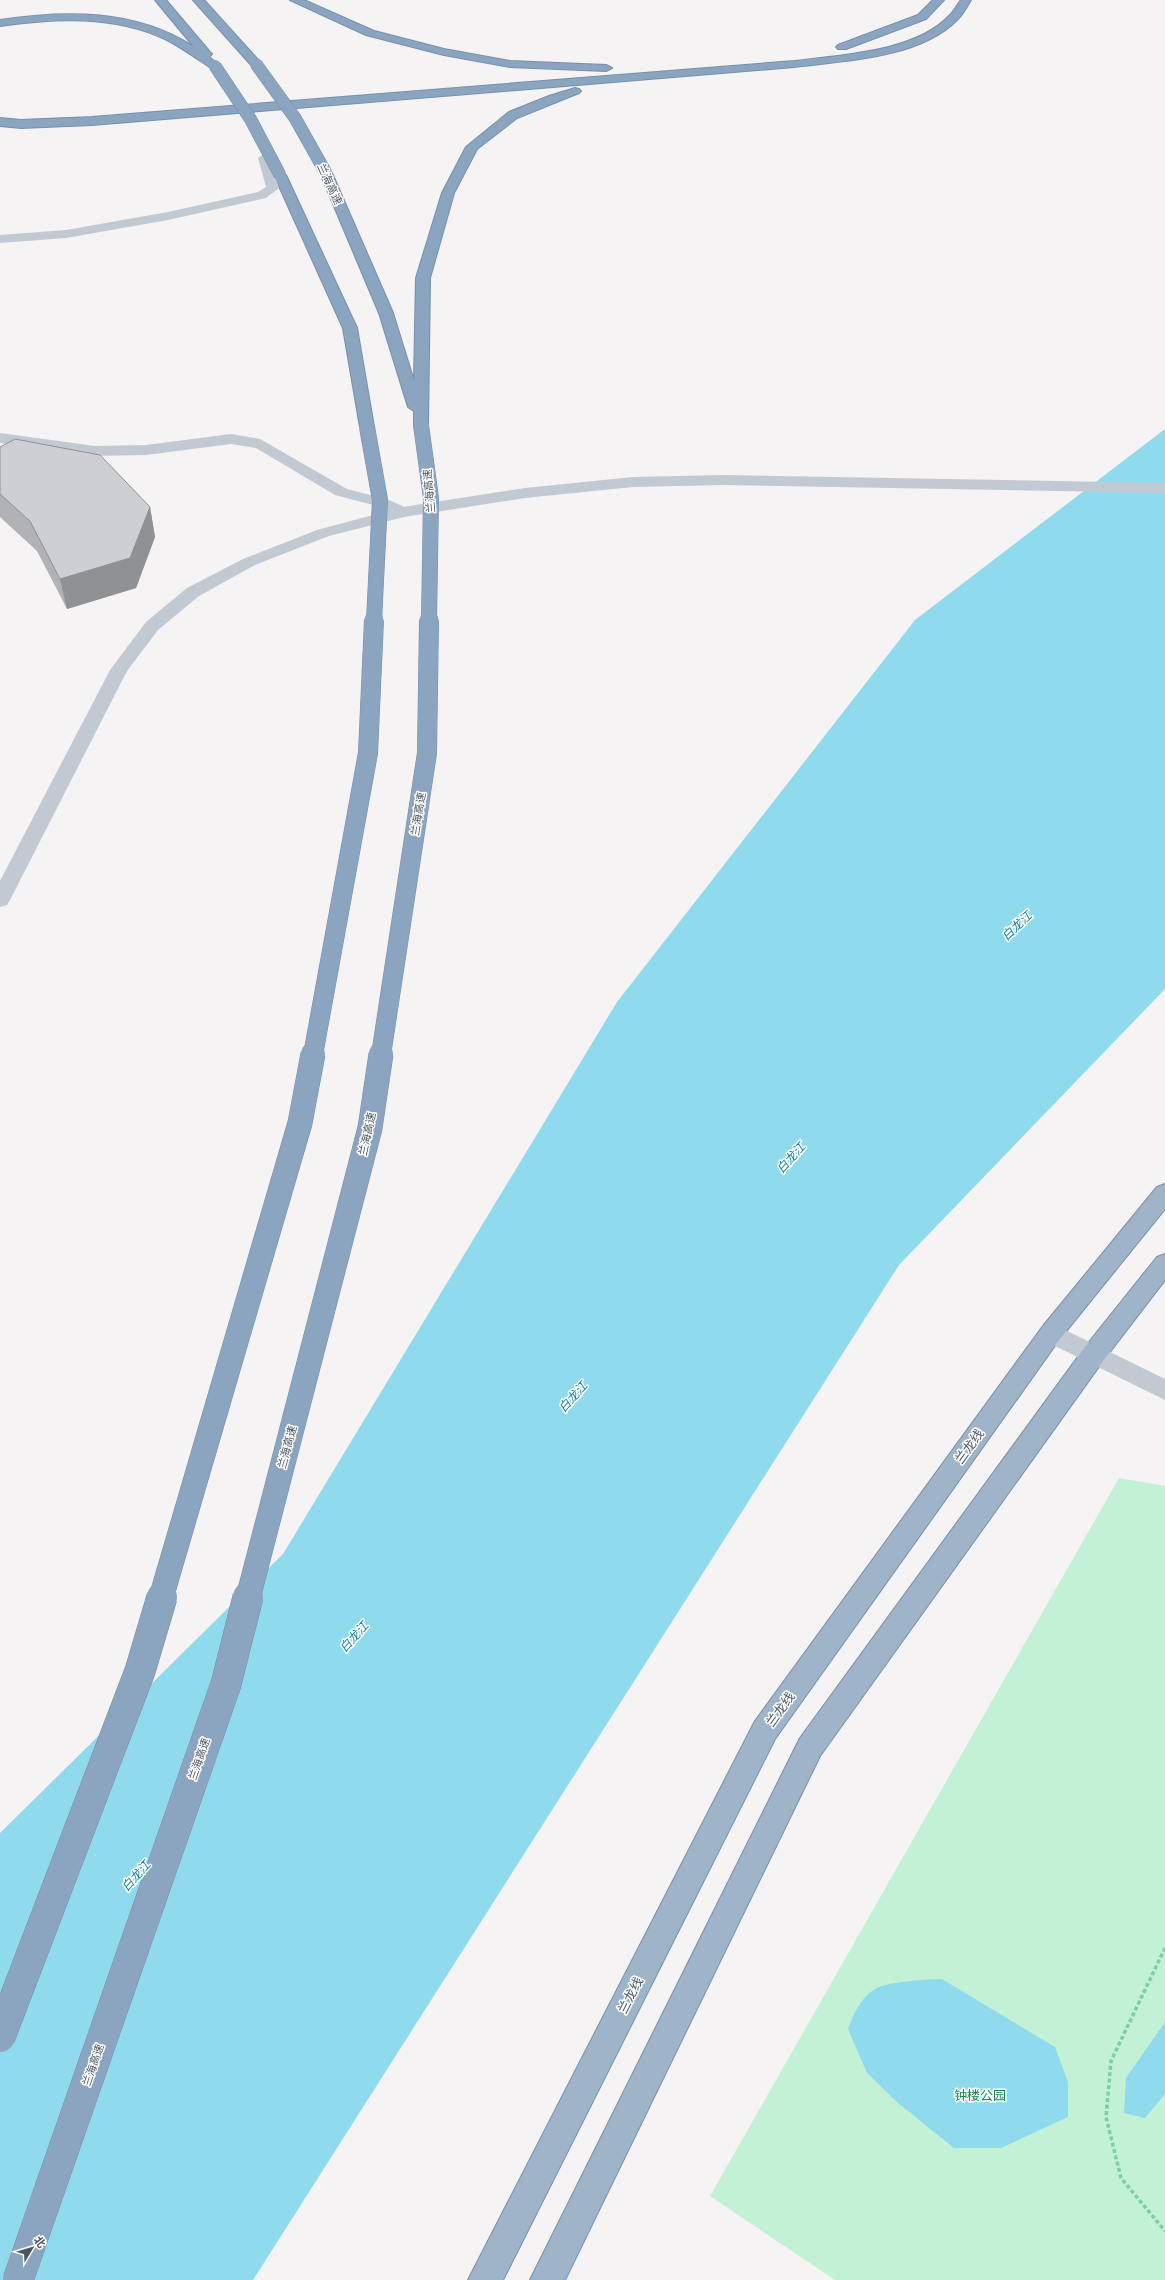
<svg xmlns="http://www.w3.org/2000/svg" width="1165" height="2280" viewBox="0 0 1165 2280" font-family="'Nunito Sans','Noto Sans SC',sans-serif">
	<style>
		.green { fill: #c3f1d5 }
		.water { fill: #90daee }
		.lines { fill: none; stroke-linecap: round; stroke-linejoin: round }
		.trunk-casing { stroke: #7690ad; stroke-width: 2 }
		.motorway-casing { stroke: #7690ad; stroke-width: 2 }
		.path { stroke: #7ad0a6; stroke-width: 3.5; stroke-dasharray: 4 2.5; stroke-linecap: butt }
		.minor { fill: #c1cad2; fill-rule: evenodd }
		.tertiary { fill: #c1cad2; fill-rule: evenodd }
		.trunk { fill: #9fb4c9; fill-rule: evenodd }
		.motorway { fill: #8ba5c1; fill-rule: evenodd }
		.motorway-bridge-far4-casing { stroke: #7690ad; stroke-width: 13; stroke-linecap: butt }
		.motorway-bridge-far3-casing { stroke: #7690ad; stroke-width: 16; stroke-linecap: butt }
		.motorway-bridge-far2-casing { stroke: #7690ad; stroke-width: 20; stroke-linecap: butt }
		.motorway-bridge-far1-casing { stroke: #7690ad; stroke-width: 25; stroke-linecap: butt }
		.motorway-bridge-casing { stroke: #7690ad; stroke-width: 31; stroke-linecap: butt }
		.motorway-bridge-far4 { stroke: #8ba5c1; stroke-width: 12 }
		.motorway-bridge-far3 { stroke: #8ba5c1; stroke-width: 15 }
		.motorway-bridge-far2 { stroke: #8ba5c1; stroke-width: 19 }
		.motorway-bridge-far1 { stroke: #8ba5c1; stroke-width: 24 }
		.motorway-bridge { stroke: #8ba5c1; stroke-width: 30 }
		.wall { fill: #b0b2b7 }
		.shaded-wall { fill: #909195 }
		.building { fill: #cdcfd5; stroke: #909195 }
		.labels { text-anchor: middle; stroke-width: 3; stroke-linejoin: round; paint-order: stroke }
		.street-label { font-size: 11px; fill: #4a5661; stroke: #fff }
		.water-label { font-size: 12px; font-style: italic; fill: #0c7c9b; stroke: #fff }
		.near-street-label { font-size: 13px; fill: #4a5661; stroke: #fff }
		.near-park-label { font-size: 13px; fill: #17864f; stroke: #fff }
	</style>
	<rect width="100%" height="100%" fill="#f5f3f3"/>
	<polygon class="green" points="1119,1478 1165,1486 1165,2280 835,2280 710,2196"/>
	<g class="water">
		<polygon points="1165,429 1165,989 899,1265 253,2280 0,2280 0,1833 283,1554 617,1002 915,620"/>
		<path d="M942 1979 1055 2047 1068 2082V2117L1001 2148H954L898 2103 867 2073 848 2029C853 2015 861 1997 875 1989 885 1982 928 1979 942 1979Z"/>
		<polygon points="1165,2022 1165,2094 1145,2118 1124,2113 1126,2078"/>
	</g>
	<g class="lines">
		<g class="trunk-casing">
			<g id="trunk">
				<polygon points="1165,1184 1165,1209 1059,1340 775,1739 503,2280 468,2280 755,1721 1043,1326 1157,1187"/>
				<polygon points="1165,1254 1165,1280 1103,1361 820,1756 565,2280 530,2280 800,1738 1085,1347 1157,1257"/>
			</g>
		</g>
		<g class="motorway-casing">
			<g id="motorway">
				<path d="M155 0H166L210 52 212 54 209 57 221 66 219 68H211C196 58 181 47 165 39 113 15 55 18 0 26V20C66 10 136 9 194 47Z"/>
				<polygon points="193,0 204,0 260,62 262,64 260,66 252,66"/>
				<polygon points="290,0 304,0 374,31 444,49 510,61 606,65 612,68 606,71 510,67 444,55 366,35"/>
				<polygon points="933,0 944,0 926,19 846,49 838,49 836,47 838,45 918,15"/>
				<path d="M961 0H971C967 6 963 15 957 20 920 58 844 61 794 67L92 125 21 128 0 126V118L21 120 92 117 794 61C841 55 916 52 950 15 954 11 957 5 961 0Z"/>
				<polygon points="575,88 579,89 581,91 579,93 517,118 477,149 454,193 430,278 428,425 426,428 416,428 414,425 414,411 408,407 379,313 320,173 326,169 332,173 393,313 414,381 416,278 442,193 466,147 509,112 549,96"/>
				<polygon points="280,171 286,175 357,328 374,427 372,430 367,431 360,427 343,328 274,175"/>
			</g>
		</g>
		<polyline class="path" points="1165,1948 1111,2061 1106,2117 1121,2178 1165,2231"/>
		<g class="minor">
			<polygon points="264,154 270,158 279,188 266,198 168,220 66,238 0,243 0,235 66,230 168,212 258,192 266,187 258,158"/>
			<polygon points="0,433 95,446 146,445 231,434 260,439 347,489 389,500 409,509 411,512 409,515 397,515 377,506 335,495 256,448 231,444 146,455 95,456 0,443"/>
		</g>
		<g class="tertiary">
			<polygon points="724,475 1165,483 1165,493 724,485 633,487 525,498 404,517 329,536 255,565 199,596 158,630 127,671 10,900 7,905 0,907 0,881 110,670 146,622 187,588 243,559 317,530 403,507 525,488 633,477"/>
			<polygon points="1051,1323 1165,1379 1165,1400 1043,1340 1039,1333 1043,1326"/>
		</g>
		<use href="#trunk" class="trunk"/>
		<use href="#motorway" class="motorway"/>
		<g class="motorway-bridge-far4-casing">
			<g id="motorway-bridge-far4">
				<polyline points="256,64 295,118 326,173"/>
				<polyline points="215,66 251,120 280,175"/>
			</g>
		</g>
		<g class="motorway-bridge-far3-casing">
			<g id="motorway-bridge-far3">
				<polyline points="421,425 431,498 429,621"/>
				<polyline points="367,427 380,500 374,621"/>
			</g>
		</g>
		<g class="motorway-bridge-far2-casing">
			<g id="motorway-bridge-far2">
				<polyline points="313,1055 368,753 374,620"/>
				<polyline points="381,1055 427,753 429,620"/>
			</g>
		</g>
		<g class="motorway-bridge-far1-casing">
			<g id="motorway-bridge-far1">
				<polyline points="161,1598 300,1123 313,1054"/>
				<polyline points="248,1598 370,1128 381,1054"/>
			</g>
		</g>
		<g class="motorway-bridge-casing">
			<g id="motorway-bridge">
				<polyline points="0,2037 140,1671 162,1597"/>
				<polyline points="18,2280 226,1684 248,1597"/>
			</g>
		</g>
		<use href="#motorway-bridge-far4" class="motorway-bridge-far4"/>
		<use href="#motorway-bridge-far3" class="motorway-bridge-far3"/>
		<use href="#motorway-bridge-far2" class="motorway-bridge-far2"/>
		<use href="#motorway-bridge-far1" class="motorway-bridge-far1"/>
		<use href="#motorway-bridge" class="motorway-bridge"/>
	</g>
	<polygon class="wall" points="0,447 150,507 155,537 136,588 67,609 37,551 0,517"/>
	<polygon class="shaded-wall" points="150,507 155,537 136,588 67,609 60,579"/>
	<polygon class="building" points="15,439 100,455 150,507 130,558 60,579 30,521 0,494 0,447"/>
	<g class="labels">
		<g class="street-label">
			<text transform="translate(330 184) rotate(65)" y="4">兰海高速</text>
			<text transform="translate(429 491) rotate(-95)" y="4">兰海高速</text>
			<text transform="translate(418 814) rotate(-81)" y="4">兰海高速</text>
			<text transform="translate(367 1134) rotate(-78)" y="4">兰海高速</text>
			<text transform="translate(287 1447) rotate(-75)" y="4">兰海高速</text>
			<text transform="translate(199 1759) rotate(-71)" y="4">兰海高速</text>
			<text transform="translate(93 2065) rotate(-71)" y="4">兰海高速</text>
		</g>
		<g class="water-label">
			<text transform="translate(1017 926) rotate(-43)" y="4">白龙江</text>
			<text transform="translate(791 1158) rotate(-48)" y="4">白龙江</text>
			<text transform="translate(573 1397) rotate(-48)" y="4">白龙江</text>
			<text transform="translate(354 1637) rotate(-48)" y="4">白龙江</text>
			<text transform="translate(136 1876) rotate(-48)" y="4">白龙江</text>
		</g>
		<g class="near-street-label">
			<text transform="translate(969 1446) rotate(-54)" y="5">兰龙线</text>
			<text transform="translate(780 1709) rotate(-54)" y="5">兰龙线</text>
			<text transform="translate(630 1995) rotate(-63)" y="5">兰龙线</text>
		</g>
		<g class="near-park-label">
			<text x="980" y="2100">钟楼公园</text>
		</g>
	</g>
	<g transform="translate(32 2248) rotate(52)" stroke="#ffffff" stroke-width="3" paint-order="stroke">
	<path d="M0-3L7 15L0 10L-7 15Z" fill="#4a5661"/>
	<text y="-6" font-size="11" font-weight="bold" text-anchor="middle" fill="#4a5661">北</text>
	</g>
</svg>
